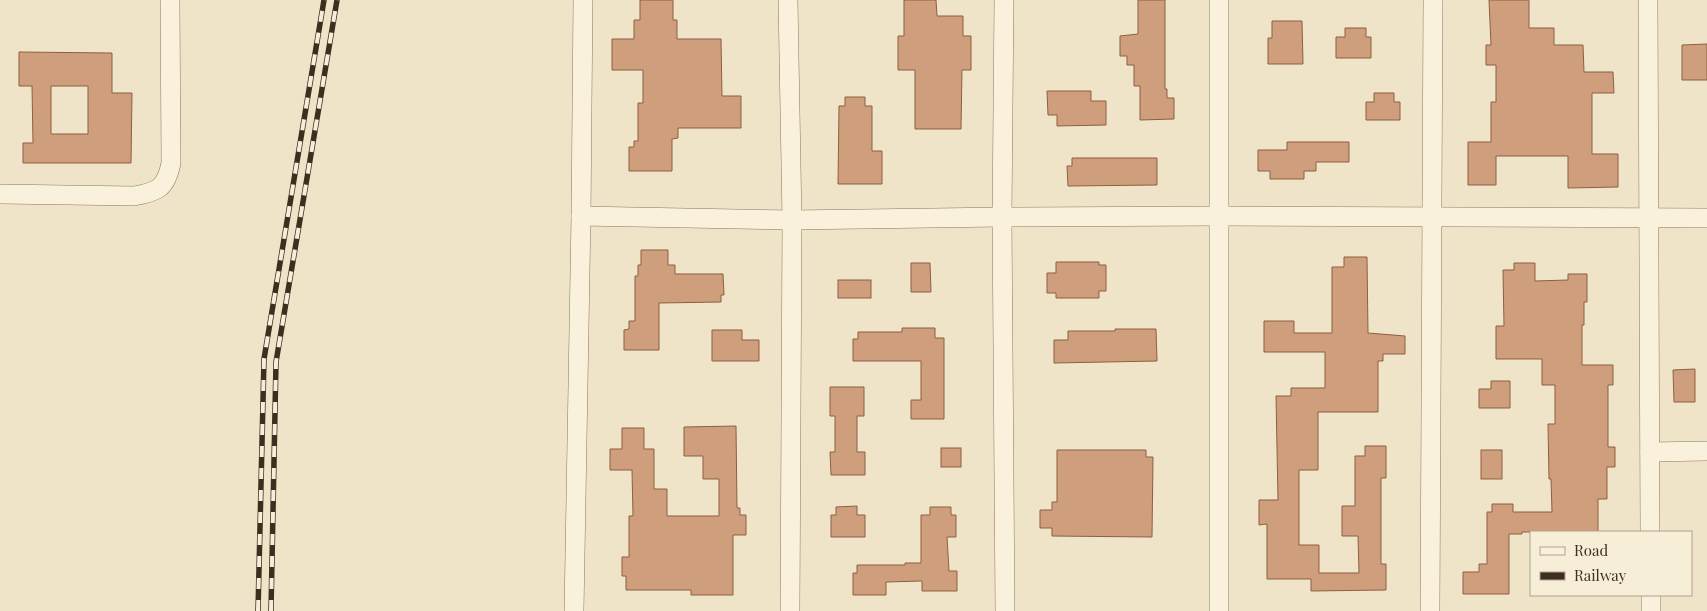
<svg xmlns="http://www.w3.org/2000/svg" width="1707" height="611" viewBox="0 0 1707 611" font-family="'Playfair Display',serif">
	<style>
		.building { fill: #cf9f7d; stroke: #8d5f41; fill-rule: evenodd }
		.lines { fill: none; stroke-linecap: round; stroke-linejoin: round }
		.minor-casing { stroke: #8d765c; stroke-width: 20 }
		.minor { stroke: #faf1dc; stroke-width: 19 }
		.rail-casing { stroke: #3d2e20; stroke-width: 5.5 }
		.rail { stroke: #f7eed8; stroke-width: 4; stroke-dasharray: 11; stroke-linecap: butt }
	</style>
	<rect width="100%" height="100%" fill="#f0e4c8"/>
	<g class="building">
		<polygon points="640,0 673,0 673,20 677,20 677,39 721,39 722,96 741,96 741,128 678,128 678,138 672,139 672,171 629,171 629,147 634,147 634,141 638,141 638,103 643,103 643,70 612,70 612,39 634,39 634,20 640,20"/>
		<polygon points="904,0 936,0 937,16 963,16 963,36 971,36 971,70 962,70 961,129 915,129 915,70 898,70 898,36 904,36"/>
		<polygon points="1138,0 1165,0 1165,89 1167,89 1167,98 1174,98 1174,119 1140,120 1140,86 1134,86 1134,65 1127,65 1127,56 1120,56 1120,36 1138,34"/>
		<polygon points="1489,0 1529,0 1529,28 1554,28 1554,45 1583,45 1584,72 1613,72 1614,93 1592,93 1592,154 1618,154 1618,187 1568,188 1568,156 1496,156 1496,185 1468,185 1468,142 1491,142 1491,102 1496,102 1496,65 1486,65 1486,45 1491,45"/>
		<polygon points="1272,21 1302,21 1303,64 1268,64 1268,38 1272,38"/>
		<polygon points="1345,28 1366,28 1366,37 1371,37 1371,58 1336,58 1336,37 1345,37"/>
		<polygon points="1707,44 1707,80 1682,80 1682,45"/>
		<path d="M19 52 112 53V93H132L131 163H23V143H33L32 86H19ZM51 86H88V134H51Z"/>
		<polygon points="1047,91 1091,91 1091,101 1106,101 1106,125 1057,126 1057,115 1048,115"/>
		<polygon points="1374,93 1394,93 1394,102 1400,102 1400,120 1366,120 1366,102 1374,102"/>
		<polygon points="845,97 865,97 865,106 872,106 872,151 882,151 882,184 838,184 839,106 845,106"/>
		<polygon points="1287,142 1349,142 1349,162 1316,162 1316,171 1304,171 1304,179 1270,179 1270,171 1258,171 1258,150 1287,150"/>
		<polygon points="1072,158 1157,158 1157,185 1068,186 1067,166 1072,166"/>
		<polygon points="641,250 668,250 668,265 675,265 675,274 723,274 724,295 721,295 721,302 659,303 659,350 624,350 624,330 629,329 629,321 635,321 635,276 638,276 638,265 641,265"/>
		<polygon points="1344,257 1367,257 1368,333 1405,336 1405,354 1383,354 1383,361 1378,361 1378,412 1318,412 1318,470 1299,470 1299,545 1319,545 1319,573 1359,573 1358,536 1342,536 1342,506 1355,506 1355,456 1365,456 1365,446 1386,446 1386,478 1381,478 1381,564 1386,564 1386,590 1311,591 1311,579 1267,579 1267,524 1259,525 1259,500 1278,500 1276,396 1291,396 1291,388 1325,388 1325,352 1264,352 1264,321 1294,321 1294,333 1332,333 1332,267 1344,267"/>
		<polygon points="1056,262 1099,262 1099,265 1106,265 1106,291 1099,291 1099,298 1056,298 1056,293 1047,293 1047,273 1056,273"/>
		<polygon points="911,263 930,263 931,292 911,292"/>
		<polygon points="1514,263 1535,263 1535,281 1568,280 1568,274 1587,274 1587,302 1584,302 1584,325 1582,325 1582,365 1613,365 1613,385 1608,385 1608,447 1615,447 1615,467 1607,467 1607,499 1598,499 1598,532 1522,532 1522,534 1509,534 1509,594 1463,594 1463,572 1479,572 1479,564 1487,564 1487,512 1492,512 1492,504 1513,504 1513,512 1552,512 1551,479 1549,479 1548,424 1555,424 1555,385 1542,385 1542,359 1496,359 1496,326 1504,326 1503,270 1514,270"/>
		<rect x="838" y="280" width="33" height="18"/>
		<polygon points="902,328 935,328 935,338 944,338 944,419 911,419 911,400 921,400 921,361 853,361 853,339 858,339 858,332 902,332"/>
		<polygon points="1115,329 1156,329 1157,361 1054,363 1054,340 1068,340 1068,331 1115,331"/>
		<polygon points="712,330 742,330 742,340 759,340 759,361 712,361"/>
		<polygon points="1695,369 1695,402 1674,402 1673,370"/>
		<polygon points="1491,381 1510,381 1510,408 1479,408 1479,389 1491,389"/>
		<polygon points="830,387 864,387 864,416 857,416 857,452 865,452 865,475 831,475 830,452 835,452 835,416 830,416"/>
		<polygon points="736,426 737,508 740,508 740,515 746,515 746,535 733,535 733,595 691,595 691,590 626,590 626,576 622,576 622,557 629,557 629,516 633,516 632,470 610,470 610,449 622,449 622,428 644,428 644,449 654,449 654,489 667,489 667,516 719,516 719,479 703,479 703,456 684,456 684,427"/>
		<rect x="941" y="448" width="20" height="19"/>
		<polygon points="1057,450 1146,450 1146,457 1153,457 1152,537 1052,536 1052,528 1040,528 1040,510 1052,510 1052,502 1057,502"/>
		<rect x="1481" y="450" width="21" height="29"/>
		<polygon points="857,506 857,515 865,515 865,537 831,537 831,515 836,515 836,507"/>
		<polygon points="930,507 951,507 951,515 956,515 956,537 947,537 949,571 957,571 957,591 922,591 922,581 886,582 886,595 853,595 853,573 857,573 857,565 905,565 905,563 921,563 921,515 930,515"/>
	</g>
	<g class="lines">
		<g class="minor-casing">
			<g id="minor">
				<polyline points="788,0 792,220 790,611"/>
				<polyline points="1004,0 1002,217 1005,611"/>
				<polyline points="1648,0 1650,532"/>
				<path d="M0 194 134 196C158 192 166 188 171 163L170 0"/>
				<polyline points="581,216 792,220 1002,217 1218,216 1707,218"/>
				<polyline points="1650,452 1707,451"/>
				<polyline points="1651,595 1651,611"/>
				<polyline points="574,611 581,216 583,0"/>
				<polyline points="1219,611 1219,0"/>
				<polyline points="1430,611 1433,0"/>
			</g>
		</g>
		<use href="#minor" class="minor"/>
		<g class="rail-casing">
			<g id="rail">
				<polyline points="258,611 264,359 324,0"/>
				<polyline points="271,611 276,362 337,0"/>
			</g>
		</g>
		<use href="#rail" class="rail"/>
	</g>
	<rect x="1530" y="531" width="162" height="65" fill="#f7eed8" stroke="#ada18e"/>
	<rect x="1540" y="547" width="25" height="8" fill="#faf1dc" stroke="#ada18e"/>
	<text x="1574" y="556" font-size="15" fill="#3d2e20">Road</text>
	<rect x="1540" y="572" width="25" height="8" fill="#3d2e20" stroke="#ada18e"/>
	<text x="1574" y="581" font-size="15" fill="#3d2e20">Railway</text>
</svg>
